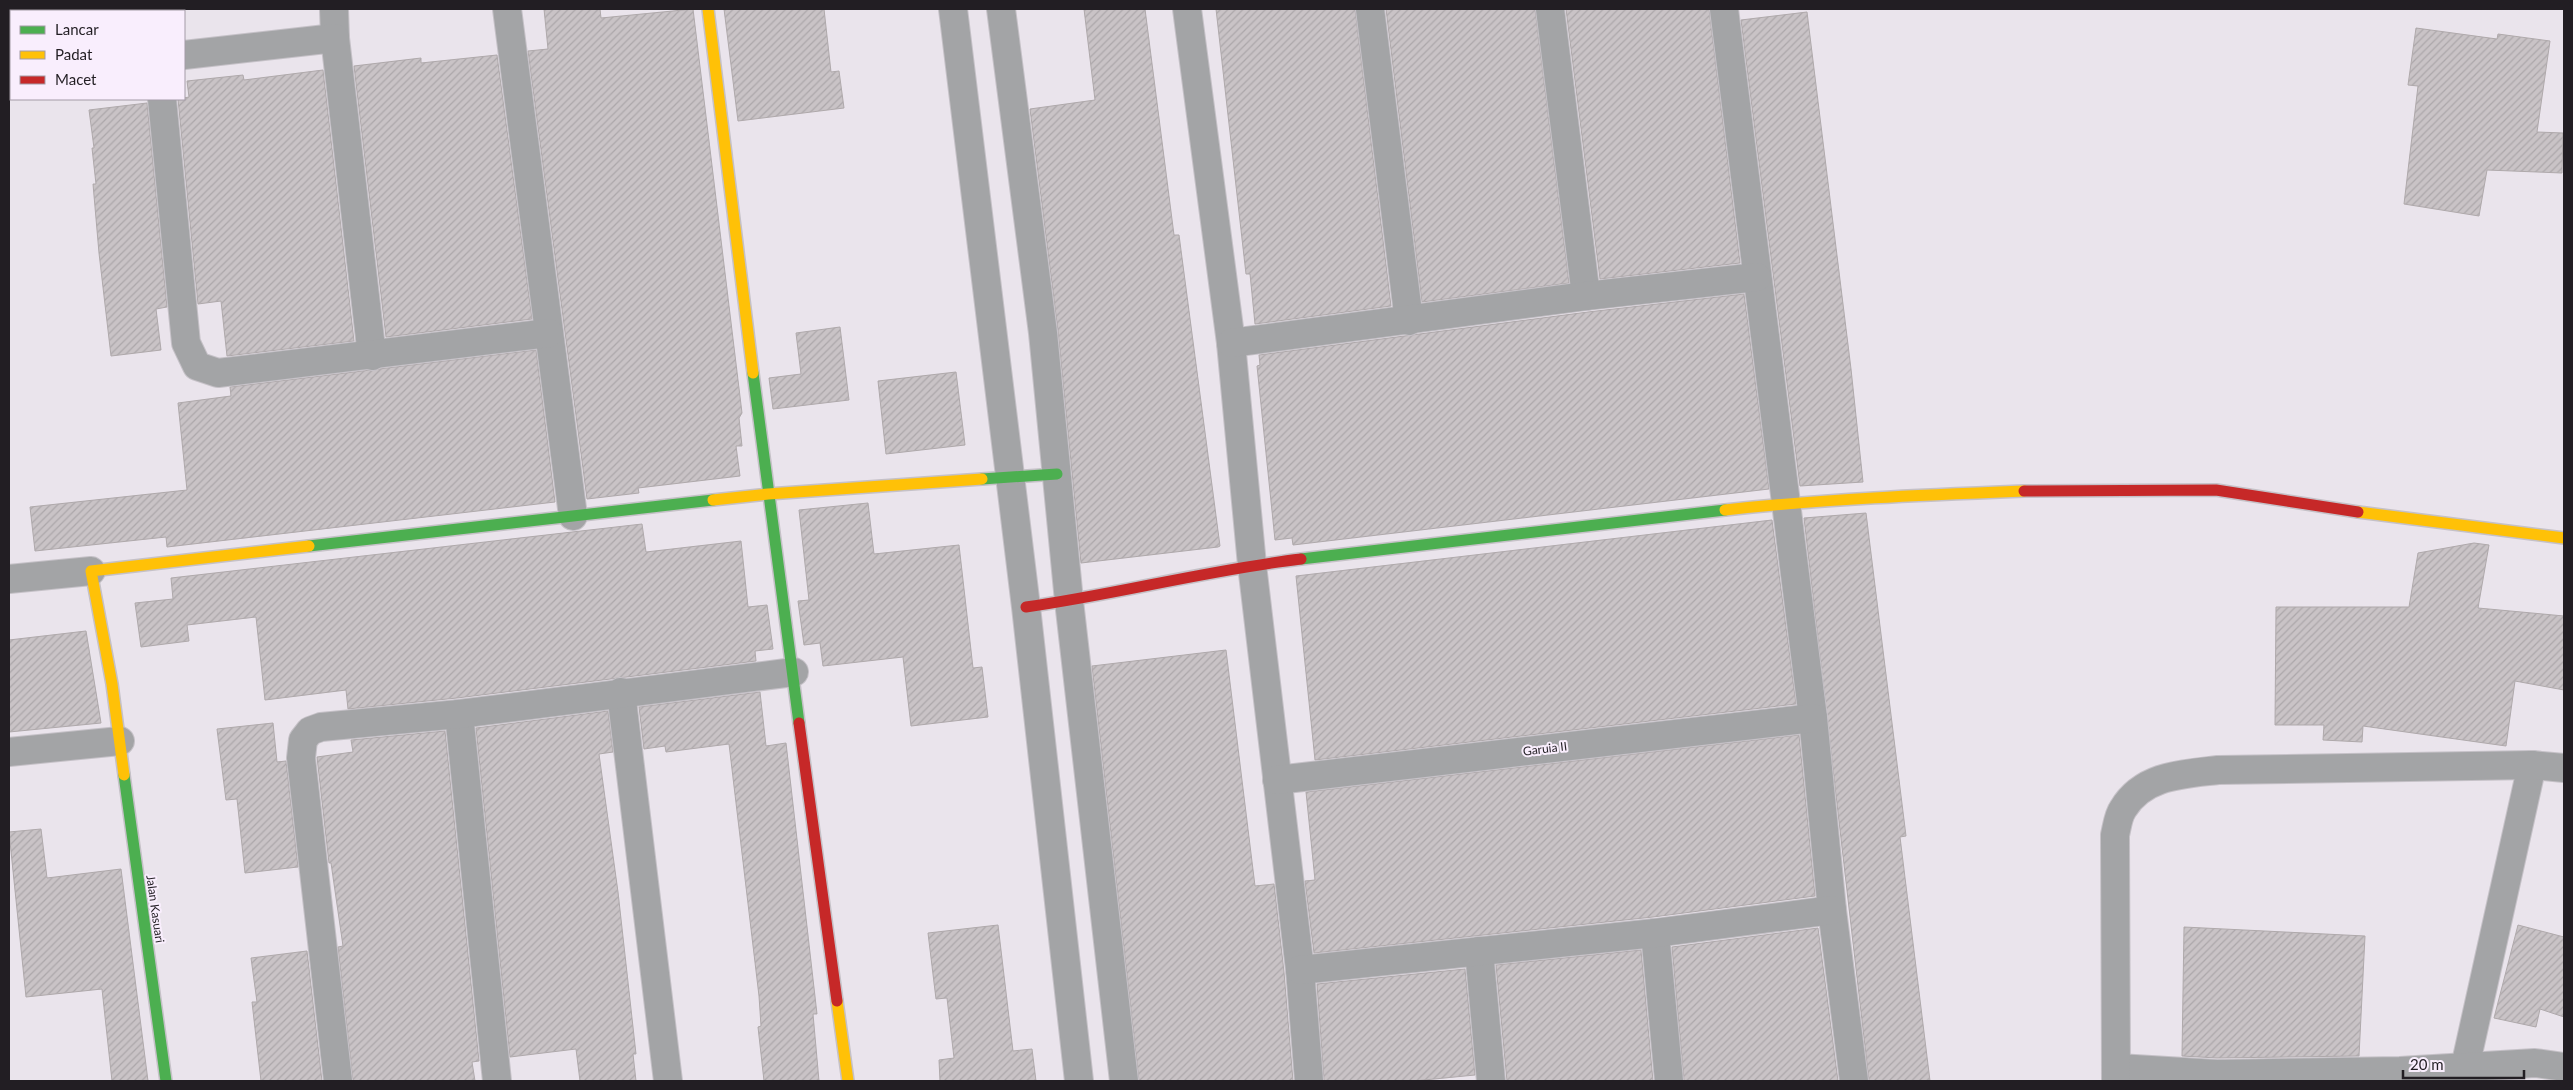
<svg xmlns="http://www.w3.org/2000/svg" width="2573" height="1090" viewBox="0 0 2573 1090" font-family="Lato,sans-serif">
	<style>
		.building { fill: url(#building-hatch); stroke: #afa9ab }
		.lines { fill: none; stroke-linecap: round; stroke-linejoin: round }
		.street-casing { stroke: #c5c1c7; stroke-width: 30 }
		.fast-casing { stroke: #c5c1c7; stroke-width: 14 }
		.slow-casing { stroke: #c5c1c7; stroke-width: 14 }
		.jam-casing { stroke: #c5c1c7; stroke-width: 14 }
		.street { stroke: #a3a4a6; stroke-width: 28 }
		.fast { stroke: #4caf50; stroke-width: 11 }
		.slow { stroke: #ffc107; stroke-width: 11 }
		.jam { stroke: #c62828; stroke-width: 11 }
		.labels { text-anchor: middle; stroke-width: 4; stroke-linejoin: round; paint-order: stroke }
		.street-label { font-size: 12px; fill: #221e23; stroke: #f9eefd }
	</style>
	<defs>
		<pattern id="building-hatch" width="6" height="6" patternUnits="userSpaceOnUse" patternTransform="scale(1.25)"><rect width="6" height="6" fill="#c9c3c6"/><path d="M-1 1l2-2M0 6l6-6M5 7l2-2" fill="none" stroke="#aca7aa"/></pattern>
	</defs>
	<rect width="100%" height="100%" fill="#eae4ec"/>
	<g class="building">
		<polygon points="544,9 600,9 601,18 693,9 742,413 739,418 742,446 736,446 740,476 638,488 639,493 587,499 528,51 548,49"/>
		<polygon points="724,9 824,9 831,72 839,71 844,108 738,121"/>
		<polygon points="1084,9 1145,9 1174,235 1179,235 1220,546 1218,547 1081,563 1058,331 1030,109 1095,100"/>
		<polygon points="1216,9 1355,9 1391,306 1255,324 1250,274 1246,274"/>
		<polygon points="1386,9 1535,9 1569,283 1422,302"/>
		<polygon points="1566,9 1709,9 1740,263 1600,279"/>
		<polygon points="1807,12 1851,369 1863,482 1800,486 1741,20"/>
		<polygon points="2416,28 2497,39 2498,34 2550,41 2537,132 2563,133 2562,173 2487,170 2479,216 2404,204 2418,86 2408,85"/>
		<polygon points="497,55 532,319 386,337 354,66 421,58 421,63"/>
		<polygon points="323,70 354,341 227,356 221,301 198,304 178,99 189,97 187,81 243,75 244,80"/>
		<polygon points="147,103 167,307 156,309 161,350 111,356 99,253 93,184 96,184 92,148 94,148 89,110"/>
		<polygon points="1744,294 1769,489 1293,545 1292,538 1275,540 1257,366 1260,365 1259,355 1588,312"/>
		<polygon points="840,327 849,400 773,409 769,378 801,374 796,333"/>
		<polygon points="536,350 555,502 167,547 166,537 35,551 30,507 187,490 178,403 231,396 230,387"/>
		<polygon points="956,372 965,445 886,454 878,381"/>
		<polygon points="868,503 874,554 959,545 973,668 982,667 988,717 911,726 903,657 823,666 820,643 804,645 798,601 809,600 799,510"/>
		<polygon points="1866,513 1906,836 1900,837 1930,1081 1869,1081 1804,518"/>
		<polygon points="1772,520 1796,704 1315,760 1296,576"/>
		<polygon points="642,524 646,552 741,541 748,607 767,605 773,649 755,651 756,661 457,698 348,709 346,690 265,700 256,617 187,625 189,641 141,647 135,603 173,599 171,578"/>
		<polygon points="2474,543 2489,545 2478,608 2564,616 2564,690 2515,681 2506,746 2363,726 2362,742 2323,740 2324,725 2275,725 2276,607 2409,607 2418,553"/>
		<polygon points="86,631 101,723 9,732 9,640"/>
		<polygon points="1226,650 1255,886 1274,884 1284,972 1293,1081 1139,1081 1092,666"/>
		<polygon points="760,692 766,746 786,743 817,1014 813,1014 819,1081 764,1081 758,1027 761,1026 759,996 729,744 666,752 665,746 644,749 639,707"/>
		<polygon points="608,711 613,752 599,754 618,892 636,1054 633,1054 636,1081 580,1081 576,1049 510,1057 476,728"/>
		<polygon points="273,723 277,762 286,761 298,867 245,873 237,799 226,800 217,729"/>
		<polygon points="445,731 479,1061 472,1062 475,1081 353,1081 338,947 343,946 331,863 329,863 317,757 353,752 351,740"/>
		<polygon points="1799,735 1815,896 1653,917 1314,953 1305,881 1315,880 1306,792"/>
		<polygon points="41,829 47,878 121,869 148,1081 112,1081 102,989 26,997 9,832"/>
		<polygon points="998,925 1013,1051 1032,1049 1036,1081 940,1081 939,1060 954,1058 947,998 936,999 928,933"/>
		<polygon points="2518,925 2564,937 2564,1017 2540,1009 2536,1027 2494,1018"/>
		<polygon points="2184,927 2365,936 2359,1056 2217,1058 2182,1056"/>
		<polygon points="1818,928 1838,1081 1684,1081 1672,947"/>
		<polygon points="1641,950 1653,1081 1507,1081 1496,965"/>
		<polygon points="307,951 322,1081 261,1081 252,1002 257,1002 251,958"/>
		<polygon points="1465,969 1475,1075 1414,1081 1324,1081 1317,984"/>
	</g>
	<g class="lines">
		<g class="street-casing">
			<g id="street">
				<polyline points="334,9 335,38"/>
				<polyline points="507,9 573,516"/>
				<polyline points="953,9 1026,607 1079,1081"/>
				<polyline points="1001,9 1043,333 1069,601 1124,1081"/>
				<polyline points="1187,9 1231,343 1252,565 1300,970 1309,1081"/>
				<polyline points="1370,9 1409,321"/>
				<polyline points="1550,9 1586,296"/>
				<polyline points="1724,9 1813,718 1832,910 1854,1081"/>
				<polyline points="184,55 335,38 372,356"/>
				<polyline points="162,99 186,343 197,366 218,373 549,333"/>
				<polyline points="1231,343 1586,296 1757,277"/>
				<polyline points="9,579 91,571"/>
				<polyline points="621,692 668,1081"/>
				<polyline points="459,714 497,1081"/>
				<polyline points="9,752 120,741"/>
				<polyline points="1277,780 1813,718"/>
				<polyline points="1655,933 1669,1081"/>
				<polyline points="1479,951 1491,1081"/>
				<polyline points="1300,970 1655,933 1832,910"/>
				<polyline points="2465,1067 2532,765"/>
				<polyline points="2118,1068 2217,1074 2400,1071 2535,1063 2564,1067"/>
				<polyline points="338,1081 301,758 303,740 310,731 321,727 459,714 794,672"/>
				<path d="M2116 1081 2115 835C2117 827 2118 816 2123 809 2143 775 2183 774 2218 770L2532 765 2564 768"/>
			</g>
		</g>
		<g class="fast-casing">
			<g id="fast">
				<polyline points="753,373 799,723"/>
				<polyline points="982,479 1057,474"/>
				<polyline points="309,546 713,500"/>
				<polyline points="1301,559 1725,510"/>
				<polyline points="124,775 166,1081"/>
			</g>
		</g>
		<g class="slow-casing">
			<g id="slow">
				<polyline points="708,9 753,373"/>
				<polyline points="713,500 768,494 982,479"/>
				<path d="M1725 510C1824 499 1924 495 2024 491"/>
				<polyline points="2358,512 2564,538"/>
				<polyline points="124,775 112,684 91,571 309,546"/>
				<polyline points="837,1001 848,1081"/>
			</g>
		</g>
		<g class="jam-casing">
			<g id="jam">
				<polyline points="2024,491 2216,490 2358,512"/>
				<path d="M1026 607C1118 594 1208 570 1301 559"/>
				<polyline points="799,723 837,1001"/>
			</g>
		</g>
		<use href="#street" class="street"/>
		<use href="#fast" class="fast"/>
		<use href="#slow" class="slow"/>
		<use href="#jam" class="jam"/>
	</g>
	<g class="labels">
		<g class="street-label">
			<text transform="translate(1545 749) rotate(-7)" y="4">Garuia II</text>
			<text transform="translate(155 909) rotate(82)" y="4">Jalan Kasuari</text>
		</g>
	</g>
	<rect width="2573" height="1090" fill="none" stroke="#221e23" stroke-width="20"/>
	<rect x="10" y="10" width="175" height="90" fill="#f9eefd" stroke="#a39ba6"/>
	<rect x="20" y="26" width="25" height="8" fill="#4caf50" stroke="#a39ba6"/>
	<text x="55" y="35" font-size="15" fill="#221e23">Lancar</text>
	<rect x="20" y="51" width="25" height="8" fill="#ffc107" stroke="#a39ba6"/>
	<text x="55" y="60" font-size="15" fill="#221e23">Padat</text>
	<rect x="20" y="76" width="25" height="8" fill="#c62828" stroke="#a39ba6"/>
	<text x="55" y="85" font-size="15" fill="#221e23">Macet</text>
	<path d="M2403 1070v8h121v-8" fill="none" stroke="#221e23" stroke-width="2.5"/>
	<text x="2410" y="1070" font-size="15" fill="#221e23" stroke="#f9eefd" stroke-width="4" paint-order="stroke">20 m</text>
</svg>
